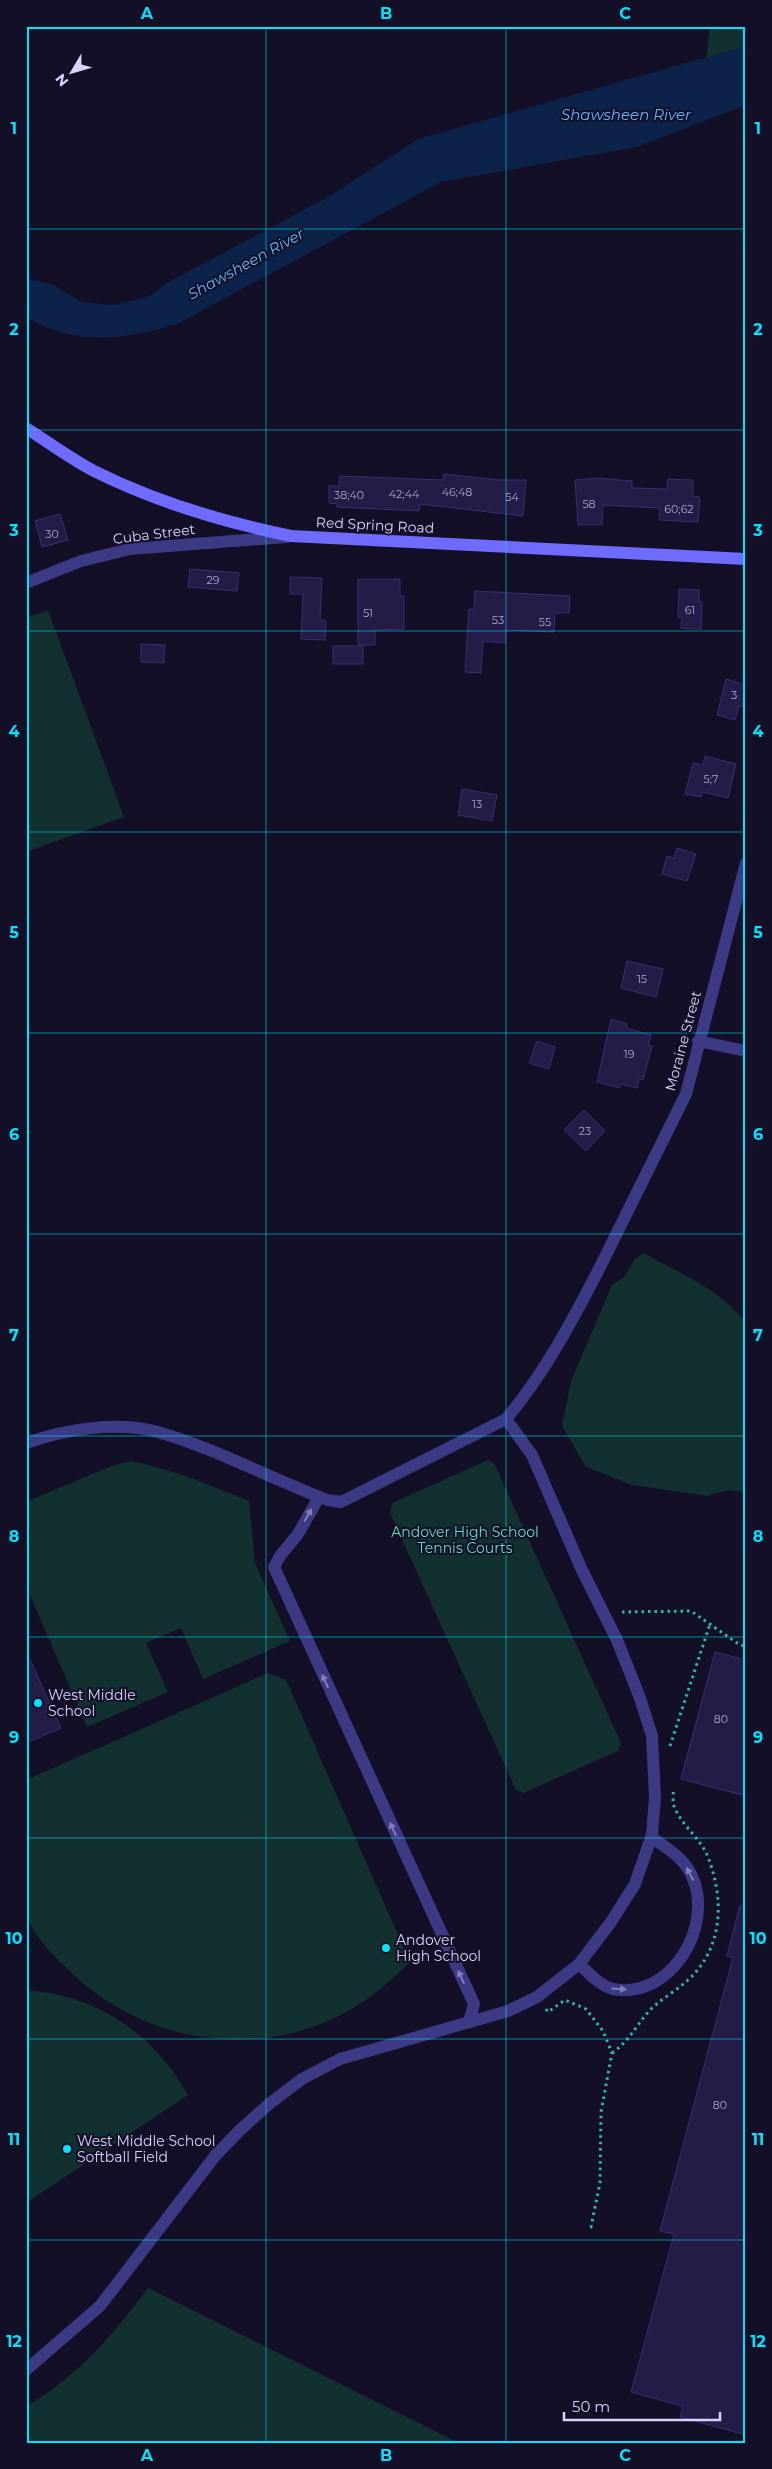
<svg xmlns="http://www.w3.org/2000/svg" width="772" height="2469" viewBox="0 0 772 2469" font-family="Montserrat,sans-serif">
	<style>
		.green { fill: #12302f }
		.water { fill: #0c2248 }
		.building { fill: #241b47; stroke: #3b2d73 }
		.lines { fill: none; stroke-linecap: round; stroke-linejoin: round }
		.path { stroke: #2fb8b0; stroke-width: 3; stroke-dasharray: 2.5 4; stroke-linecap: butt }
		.lane { stroke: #3d3a85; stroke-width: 12 }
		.street { stroke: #3d3a85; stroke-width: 12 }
		.secondary { stroke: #6f6bff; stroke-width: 12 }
		.oneway { fill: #837fbc }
		.grid { fill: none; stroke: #00e5ff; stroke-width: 1; stroke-opacity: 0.55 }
		.poi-dot { fill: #00e5ff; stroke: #130f26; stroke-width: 2 }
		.labels { text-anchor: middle; stroke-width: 4; stroke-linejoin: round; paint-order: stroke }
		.number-label { font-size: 11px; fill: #aca6d1 }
		.street-label { font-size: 14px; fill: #d9d4ff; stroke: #130f26 }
		.park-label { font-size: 14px; fill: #5fe0c0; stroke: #130f26 }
		.poi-label { font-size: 14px; fill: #d9d4ff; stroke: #130f26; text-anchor: start }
		.water-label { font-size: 15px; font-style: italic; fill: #62b6ff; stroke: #130f26 }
		.neatline { fill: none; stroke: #00e5ff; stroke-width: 2 }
		.grid-label { font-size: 16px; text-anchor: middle; font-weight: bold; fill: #00e5ff }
	</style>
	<rect width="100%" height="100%" fill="#130f26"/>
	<g class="green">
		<polygon points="710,26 746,26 746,58 705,70"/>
		<polygon points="48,610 124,817 26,852 26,618"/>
		<path d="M644 1253C679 1274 722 1289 746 1324V1492L728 1490 707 1496 632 1485 586 1467 562 1426 571 1381 612 1285 624 1277 635 1259Z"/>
		<polygon points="488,1460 494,1463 621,1743 618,1751 523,1793 516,1790 390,1513 392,1503"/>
		<path d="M131 1461C172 1469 210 1485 249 1501L255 1563 290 1641 203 1679 181 1628 146 1643 168 1692 87 1727 26 1586V1502L111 1466Z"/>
		<path d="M268 1673 286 1680 410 1962C386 1986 359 2008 328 2021 243 2058 140 2038 74 1975 57 1959 34 1938 27 1916 24 1907 26 1892 26 1882 26 1848 26 1814 26 1780Z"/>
		<path d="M26 1990C97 1995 154 2034 188 2095L26 2203Z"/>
		<path d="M148 2288 459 2443H26V2407C80 2374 110 2338 148 2288Z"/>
	</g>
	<path class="water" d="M746 46V105L637 147 441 182 179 323C126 340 77 347 26 317V278L52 284 81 302 113 305 150 296 165 284 328 197 418 139Z"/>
	<g class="building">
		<polygon points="444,474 500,480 526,480 523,516 420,504 419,511 337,507 337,504 329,503 329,486 339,486 340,476 443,480"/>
		<polygon points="598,478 632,481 632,488 667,489 668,479 693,480 693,496 700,497 698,522 659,520 660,508 603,505 602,525 578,525 575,480"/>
		<polygon points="60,514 68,540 42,547 35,521"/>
		<polygon points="190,569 239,573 237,591 188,587"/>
		<polygon points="290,577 322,578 320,620 326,621 325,640 301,639 303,594 290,594"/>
		<polygon points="358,579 400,579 400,596 404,596 404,629 375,630 375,645 358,645"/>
		<polygon points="679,589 699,590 699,602 702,602 701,629 681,628 682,617 678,617"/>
		<polygon points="475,591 570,596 569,613 555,613 554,632 506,630 505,643 483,641 481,673 465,672 469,609 474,609"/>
		<polygon points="141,644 165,645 164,663 141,662"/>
		<rect x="333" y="646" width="30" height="18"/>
		<polygon points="726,679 746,685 746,708 739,706 735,720 717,715"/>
		<polygon points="705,756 736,764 728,798 702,792 701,797 685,794 693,763 703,765"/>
		<polygon points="462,789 497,795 492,821 458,815"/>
		<polygon points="677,848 696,854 687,881 662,874 667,856 674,858"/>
		<polygon points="627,961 663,969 656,997 621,988"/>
		<polygon points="611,1019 627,1024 626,1028 651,1035 648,1045 652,1046 643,1080 639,1079 637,1088 621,1084 619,1088 597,1082"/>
		<polygon points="537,1041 555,1047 549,1069 529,1063"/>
		<polygon points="584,1110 605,1131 586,1151 564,1130"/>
		<polygon points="26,1651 61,1728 26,1743"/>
		<polygon points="715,1652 746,1660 746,1796 681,1779"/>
		<polygon points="740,1905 746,1906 746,2435 680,2417 683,2406 631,2392 674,2234 660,2231 733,1958 727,1956"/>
	</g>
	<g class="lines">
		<g class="path">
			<polyline points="622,1612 691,1611 740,1645 746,1646"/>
			<polyline points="670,1746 710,1624"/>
			<polyline points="546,2009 548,2012 565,2000 586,2009 603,2031 612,2053 601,2112 600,2183 591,2227 587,2226"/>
			<path d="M612 2053C630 2041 637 2023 652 2008 663 1998 677 1990 688 1980 724 1947 724 1899 708 1857 701 1839 681 1825 674 1806 672 1801 674 1794 673 1788"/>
		</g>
		<g class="lane">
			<polyline points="698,1041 746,1051"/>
			<path d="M506 1419C544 1374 571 1323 598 1271"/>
			<path d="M26 1443C66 1429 116 1421 158 1432 214 1448 272 1479 327 1500L341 1502 506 1419 532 1455 581 1568 617 1640 640 1698 652 1736 655 1797 652 1835 635 1884 611 1922 579 1964 537 1997 508 2011 340 2059 302 2079 269 2104 240 2130 215 2156 100 2306 26 2370"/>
			<polyline points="319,1497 298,1534 280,1556 274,1567 474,2004 469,2022"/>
			<path d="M579 1964C589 1973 600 1986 613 1989 670 2000 715 1927 692 1876 684 1858 667 1848 651 1837"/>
		</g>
		<g class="street">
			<polyline points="26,583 81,561 130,549 286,537"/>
			<polyline points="598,1271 686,1094 746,863"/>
		</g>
		<path class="secondary" d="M26 428C48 442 71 459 94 471 156 502 223 522 291 536L746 559"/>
	</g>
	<defs><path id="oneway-solid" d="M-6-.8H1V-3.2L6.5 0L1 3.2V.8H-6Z" transform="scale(1.25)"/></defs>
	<g class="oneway">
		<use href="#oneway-solid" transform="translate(308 1515) rotate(-61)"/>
		<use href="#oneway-solid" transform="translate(325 1681) rotate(-115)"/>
		<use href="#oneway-solid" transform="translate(393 1829) rotate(-115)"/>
		<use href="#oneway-solid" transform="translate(690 1874) rotate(-118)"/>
		<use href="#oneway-solid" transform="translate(461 1977) rotate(-115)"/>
		<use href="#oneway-solid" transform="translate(619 1989) rotate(4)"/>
	</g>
	<path class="grid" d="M266 26V2443M506 26V2443M26 229H746M26 430H746M26 631H746M26 832H746M26 1033H746M26 1234H746M26 1436H746M26 1637H746M26 1838H746M26 2039H746M26 2240H746"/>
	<g class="poi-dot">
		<circle cx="38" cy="1703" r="5"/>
		<circle cx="386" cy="1948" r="5"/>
		<circle cx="67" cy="2149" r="5"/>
	</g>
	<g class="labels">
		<g class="number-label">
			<text x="457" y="496">46;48</text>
			<text x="404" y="498">42;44</text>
			<text x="349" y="499">38;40</text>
			<text x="512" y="501">54</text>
			<text x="589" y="508">58</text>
			<text x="679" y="513">60;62</text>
			<text x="52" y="538">30</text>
			<text x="213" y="584">29</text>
			<text x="690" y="614">61</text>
			<text x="368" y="617">51</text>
			<text x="498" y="624">53</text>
			<text x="545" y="626">55</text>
			<text x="734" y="699">3</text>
			<text x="711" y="783">5;7</text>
			<text x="477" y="808">13</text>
			<text x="642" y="983">15</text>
			<text x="629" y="1058">19</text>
			<text x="585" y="1135">23</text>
			<text x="721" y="1723">80</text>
			<text x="720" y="2109">80</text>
		</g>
		<g class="street-label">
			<text transform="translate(375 525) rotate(3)" y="5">Red Spring Road</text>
			<text transform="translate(154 534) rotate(-7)" y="5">Cuba Street</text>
			<text transform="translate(683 1041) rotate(-75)" y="5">Moraine Street</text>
		</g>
		<g class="park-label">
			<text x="465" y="1537">Andover High School<tspan x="465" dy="16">Tennis Courts</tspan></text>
		</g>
		<g class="poi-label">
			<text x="48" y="1700">West Middle<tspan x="48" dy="16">School</tspan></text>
			<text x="396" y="1945">Andover<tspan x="396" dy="16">High School</tspan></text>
			<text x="77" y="2146">West Middle School<tspan x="77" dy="16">Softball Field</tspan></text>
		</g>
		<g class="water-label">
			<text x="626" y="120">Shawsheen River</text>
			<text transform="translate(246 264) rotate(-29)" y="5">Shawsheen River</text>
		</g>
	</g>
	<rect width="772" height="2469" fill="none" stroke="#130f26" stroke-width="55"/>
	<g transform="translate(72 72) rotate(232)" stroke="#130f26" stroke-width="4" paint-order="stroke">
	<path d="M0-4L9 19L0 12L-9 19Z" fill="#d9d4ff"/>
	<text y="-8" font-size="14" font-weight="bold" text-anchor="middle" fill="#d9d4ff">N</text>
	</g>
	<path d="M564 2412v8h156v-8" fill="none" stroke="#d9d4ff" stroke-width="2.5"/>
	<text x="572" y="2412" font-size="15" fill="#d9d4ff" stroke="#130f26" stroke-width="4" paint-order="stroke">50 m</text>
	<rect x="28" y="28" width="716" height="2414" class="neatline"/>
	<g class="grid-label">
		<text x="147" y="19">A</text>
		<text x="386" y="19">B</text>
		<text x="625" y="19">C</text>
		<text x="14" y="134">1</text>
		<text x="758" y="134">1</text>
		<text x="14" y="335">2</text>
		<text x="758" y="335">2</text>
		<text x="14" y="536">3</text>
		<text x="758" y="536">3</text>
		<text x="14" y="737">4</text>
		<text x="758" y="737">4</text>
		<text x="14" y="938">5</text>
		<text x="758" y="938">5</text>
		<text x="14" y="1140">6</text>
		<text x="758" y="1140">6</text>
		<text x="14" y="1341">7</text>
		<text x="758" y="1341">7</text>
		<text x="14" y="1542">8</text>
		<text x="758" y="1542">8</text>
		<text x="14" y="1743">9</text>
		<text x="758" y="1743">9</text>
		<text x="14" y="1944">10</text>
		<text x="758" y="1944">10</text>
		<text x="14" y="2145">11</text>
		<text x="758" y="2145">11</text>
		<text x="14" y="2347">12</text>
		<text x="758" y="2347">12</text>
		<text x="147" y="2461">A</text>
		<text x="386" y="2461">B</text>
		<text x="625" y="2461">C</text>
	</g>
</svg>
